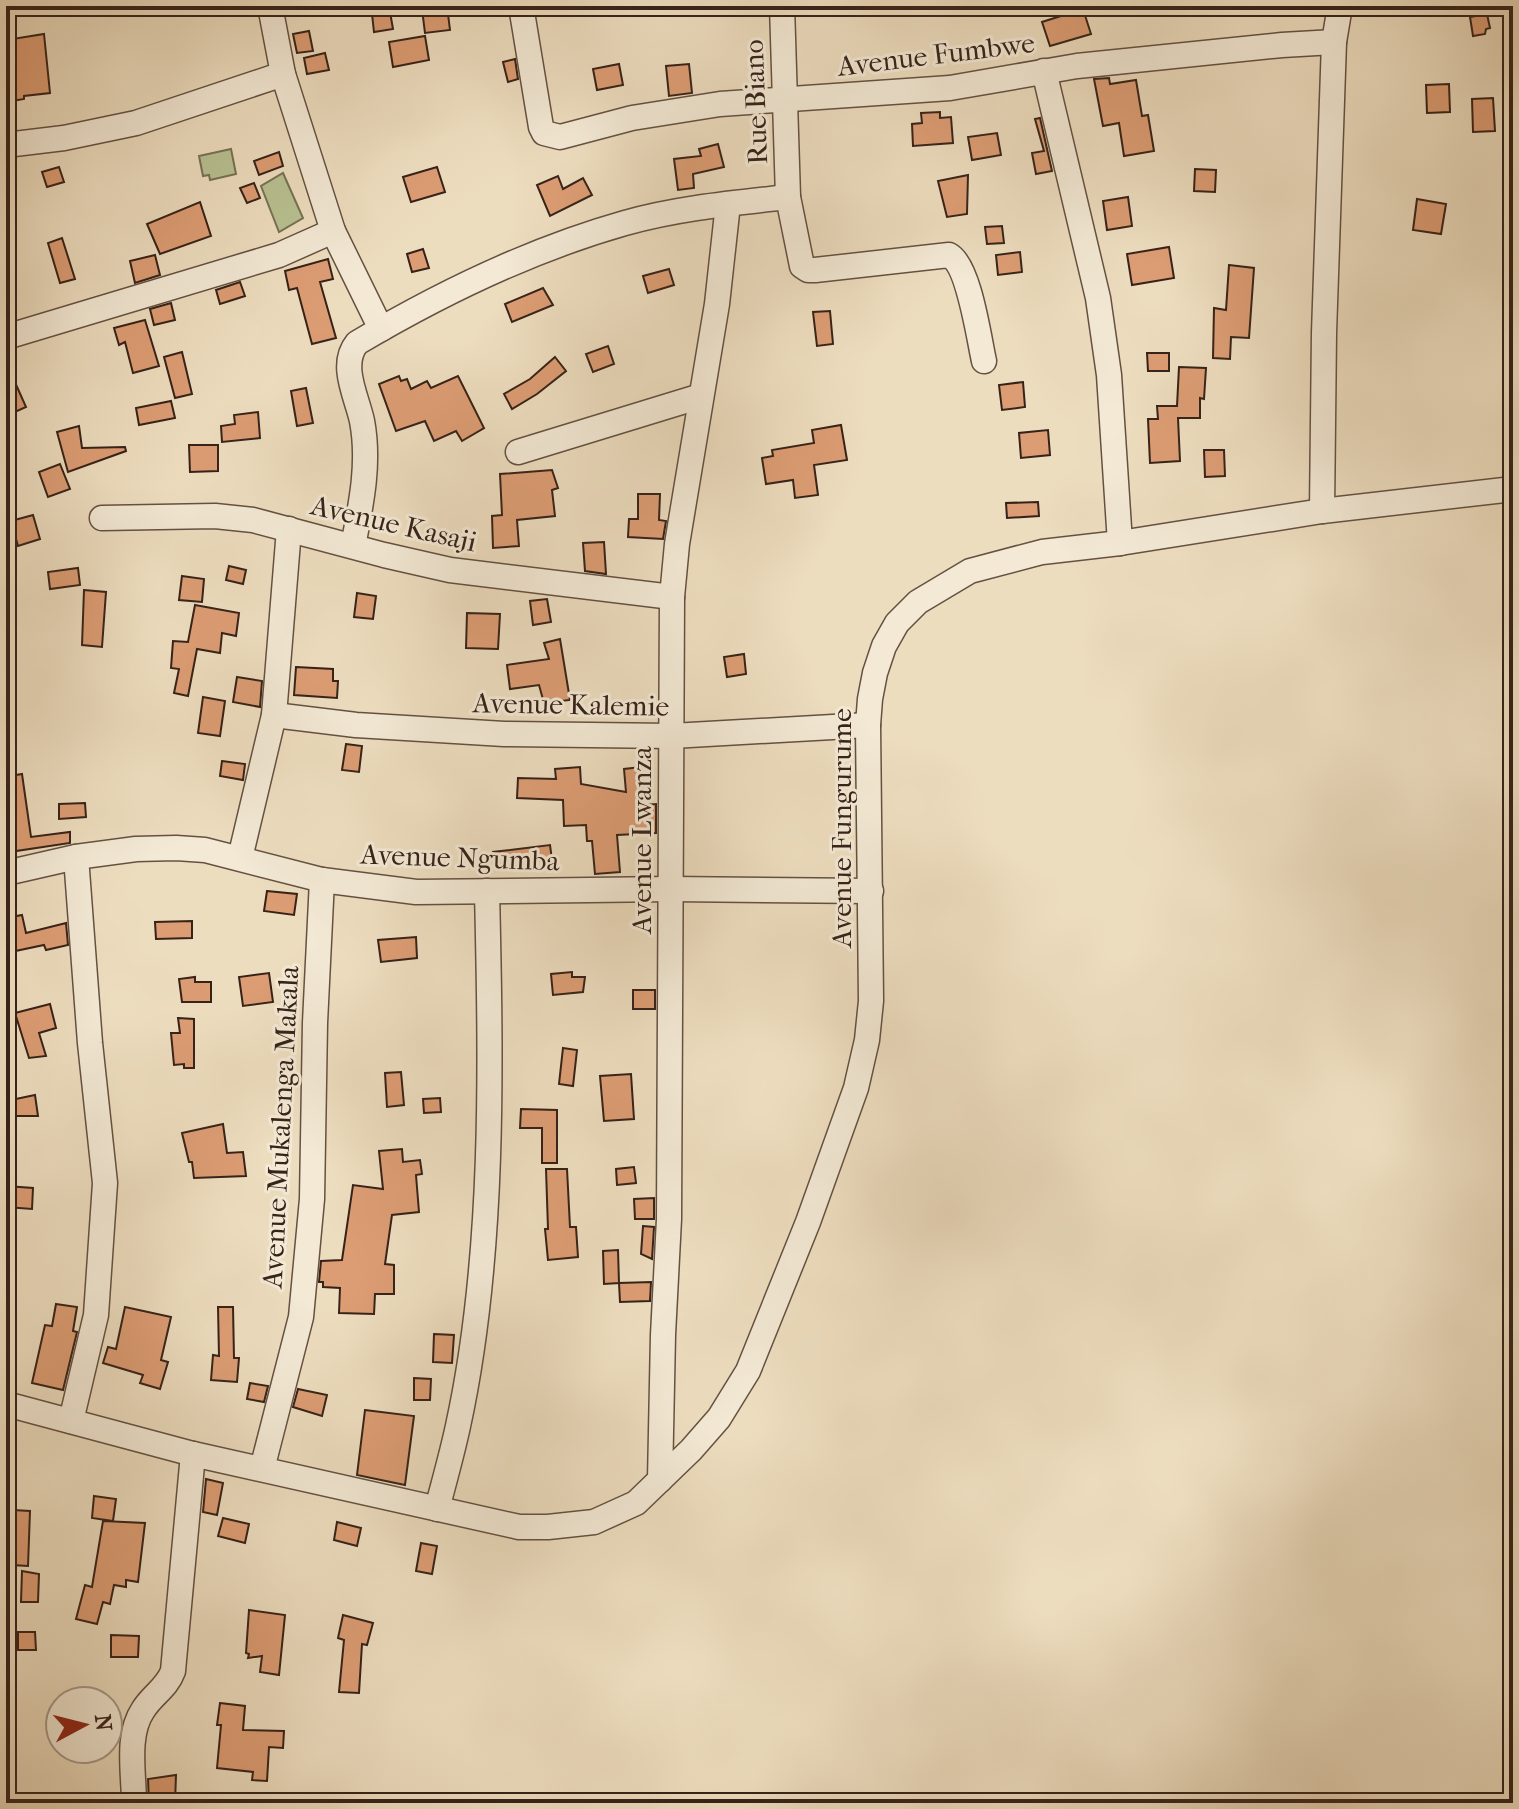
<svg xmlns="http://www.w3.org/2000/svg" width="1519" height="1809" viewBox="0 0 1519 1809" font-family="'IM FELL French Canon',serif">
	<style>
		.green { fill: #b8c192; stroke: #777256; stroke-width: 2 }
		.building { fill: #dd9d74; stroke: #362219; stroke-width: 2 }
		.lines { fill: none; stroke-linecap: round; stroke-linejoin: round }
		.minor-casing { stroke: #645142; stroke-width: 27 }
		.minor { stroke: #f3e9d5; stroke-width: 24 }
		.labels { text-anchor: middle; stroke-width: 6; stroke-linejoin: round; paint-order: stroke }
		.street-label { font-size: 28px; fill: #362219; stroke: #f3e9d5 }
	</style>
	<rect width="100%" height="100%" fill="#edddbf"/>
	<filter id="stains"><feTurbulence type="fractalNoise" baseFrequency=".0025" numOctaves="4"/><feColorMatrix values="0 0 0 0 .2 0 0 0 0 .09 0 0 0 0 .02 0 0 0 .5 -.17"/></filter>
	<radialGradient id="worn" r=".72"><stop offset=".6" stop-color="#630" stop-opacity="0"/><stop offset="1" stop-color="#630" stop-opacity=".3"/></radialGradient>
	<g class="green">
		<polygon points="231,149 236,174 210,180 209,175 203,176 199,156"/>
		<polygon points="283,173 303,218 279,232 261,186"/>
	</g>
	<g class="building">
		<polygon points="447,6 450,30 425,33 422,9"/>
		<polygon points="1083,9 1091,34 1050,46 1042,22"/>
		<polygon points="390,12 393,29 374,32 372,14"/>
		<polygon points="1487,14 1490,28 1486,29 1485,34 1473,36 1470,17"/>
		<polygon points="309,31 313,51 297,53 293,34"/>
		<polygon points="44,34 50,93 24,96 24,99 6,102 6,40"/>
		<polygon points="425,36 429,60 393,67 389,42"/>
		<polygon points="325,53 329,70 307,74 304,58"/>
		<polygon points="515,59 518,79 508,82 503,62"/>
		<polygon points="619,64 623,85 597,90 593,69"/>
		<polygon points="689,64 692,93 669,96 666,66"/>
		<polygon points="1109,78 1110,84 1136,80 1142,116 1148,115 1154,151 1124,156 1119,123 1103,126 1094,79"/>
		<polygon points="1449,84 1450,112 1427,113 1426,85"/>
		<polygon points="1493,98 1495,131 1473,132 1472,99"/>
		<polygon points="940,112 940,118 951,117 953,143 913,146 912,124 922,123 921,113"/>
		<polygon points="1040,118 1052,171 1036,174 1032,153 1044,151 1035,119"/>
		<polygon points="997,133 1001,155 972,160 968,137"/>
		<polygon points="718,144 724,167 693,174 694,188 678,190 674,159 701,156 699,149"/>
		<polygon points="279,152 283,166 259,175 254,161"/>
		<polygon points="59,167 64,182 47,187 42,172"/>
		<polygon points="437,167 445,192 411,202 403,177"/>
		<polygon points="1195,169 1216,170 1215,192 1194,191"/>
		<polygon points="968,175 967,214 947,217 938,181"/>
		<polygon points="558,176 563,189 583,178 592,195 550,216 537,185"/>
		<polygon points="254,183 260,198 247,203 240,188"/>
		<polygon points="1128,197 1132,226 1107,230 1103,201"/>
		<polygon points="1417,199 1446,204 1441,234 1413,230"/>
		<polygon points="200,202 211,236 160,254 147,224"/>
		<polygon points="1002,226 1004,243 987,244 985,227"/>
		<polygon points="62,238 75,279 60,283 48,243"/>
		<polygon points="1169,247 1174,278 1132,285 1127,254"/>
		<polygon points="423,249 429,268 412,272 407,254"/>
		<polygon points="1020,252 1022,272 998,275 996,255"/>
		<polygon points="155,255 160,275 135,283 130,261"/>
		<polygon points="328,259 333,279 320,282 336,338 312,344 297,288 289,290 285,271"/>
		<polygon points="1229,265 1254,268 1249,338 1231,337 1230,359 1213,358 1214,308 1226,310"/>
		<polygon points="669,269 674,285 648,293 643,276"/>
		<polygon points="240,282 245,296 220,304 216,290"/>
		<polygon points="543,288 553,305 512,322 505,304"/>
		<polygon points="171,303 175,320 154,325 150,309"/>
		<polygon points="830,311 833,344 817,346 813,312"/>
		<polygon points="145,320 159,366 133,373 125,342 119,345 114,328"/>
		<polygon points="608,346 614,364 593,372 586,354"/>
		<polygon points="182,352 192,394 175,398 164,357"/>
		<polygon points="1147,353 1169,353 1169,371 1148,371"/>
		<polygon points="555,357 566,371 537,394 512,409 504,394 530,379"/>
		<polygon points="6,362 26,407 6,416"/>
		<polygon points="1179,367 1206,368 1204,399 1200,398 1200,418 1178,418 1180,461 1150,463 1148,419 1158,419 1157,406 1177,406"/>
		<polygon points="399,376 401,381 407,379 411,389 427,381 431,388 458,376 484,428 462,441 456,431 434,441 425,421 396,431 379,384"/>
		<polygon points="1023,382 1025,407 1002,410 999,385"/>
		<polygon points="306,388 313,423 297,426 291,391"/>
		<polygon points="171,401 175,418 139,425 136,408"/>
		<polygon points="258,412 260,438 222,442 221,426 235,424 234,415"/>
		<polygon points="841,425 847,460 814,465 818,495 795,498 793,480 766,484 762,458 773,456 772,450 814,443 812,430"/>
		<polygon points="79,426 82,448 125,447 126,451 68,472 57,432"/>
		<polygon points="1048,430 1050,455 1021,458 1019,433"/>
		<polygon points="189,445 218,445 218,471 190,472"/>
		<polygon points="1204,450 1224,450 1225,476 1205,477"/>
		<polygon points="60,464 70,489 48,497 39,472"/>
		<polygon points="552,470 558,488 552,490 555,516 517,520 519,546 493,548 492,516 502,515 500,474"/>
		<polygon points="638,494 660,494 659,520 666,521 663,539 628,537 629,519 638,519"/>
		<polygon points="1038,502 1039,516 1007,518 1006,503"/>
		<polygon points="33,515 40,539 18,546 11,521"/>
		<polygon points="604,542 606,574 585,571 583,543"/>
		<polygon points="229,566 246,570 243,584 226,580"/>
		<polygon points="78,568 80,585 50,589 48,572"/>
		<polygon points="182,576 204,579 202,602 179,600"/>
		<polygon points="84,590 106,592 102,647 82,645"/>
		<polygon points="357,593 376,596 373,619 354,617"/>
		<polygon points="547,599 551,622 533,625 530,601"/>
		<polygon points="195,605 239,613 236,636 222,633 220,653 197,649 188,696 174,693 179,669 171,668 173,641 188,642"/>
		<polygon points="467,613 500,614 498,649 466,648"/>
		<polygon points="560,639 570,700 544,703 539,685 510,689 507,665 549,659 544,643"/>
		<polygon points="744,654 746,674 727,677 724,657"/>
		<polygon points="296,667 333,669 333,681 338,681 337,698 294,695"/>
		<polygon points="237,677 262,681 260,707 233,702"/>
		<polygon points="203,697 225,701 220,736 198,733"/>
		<polygon points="346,744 362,746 359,772 342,770"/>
		<polygon points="222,761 245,764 243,780 220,776"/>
		<polygon points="580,767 581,784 626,792 624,769 641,767 644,805 656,804 656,833 617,835 620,872 595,874 592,841 587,841 586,825 564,826 563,800 517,798 518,778 556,779 555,769"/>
		<polygon points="22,774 31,837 70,832 70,843 16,851 13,818 6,819 6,796 12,795 10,776"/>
		<polygon points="85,803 86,817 59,819 59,804"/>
		<polygon points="550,845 552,860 494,864 493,852"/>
		<polygon points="267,891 297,894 294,915 264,911"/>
		<polygon points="22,915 26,933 66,923 68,945 46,950 44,945 6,953 6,918"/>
		<polygon points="192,921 192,938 156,939 155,922"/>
		<polygon points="416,937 417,958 381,962 378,940"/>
		<polygon points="572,972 572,977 585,977 583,992 553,995 551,974"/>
		<polygon points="269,973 273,1002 243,1006 239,977"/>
		<polygon points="195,977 195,982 211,982 211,1002 182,1002 179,979"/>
		<rect x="633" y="990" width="22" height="19"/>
		<polygon points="50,1004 56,1028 39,1033 46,1056 29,1058 15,1013"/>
		<polygon points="178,1018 194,1019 194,1068 184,1068 184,1064 174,1065 171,1033 180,1033"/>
		<polygon points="563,1048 577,1050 573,1086 559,1084"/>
		<polygon points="401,1072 404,1105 387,1107 385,1073"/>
		<polygon points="631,1074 634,1119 604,1121 600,1076"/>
		<polygon points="35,1095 38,1116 6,1116 6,1101"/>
		<polygon points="440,1098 441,1112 424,1113 423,1099"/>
		<polygon points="521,1109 557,1110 557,1163 542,1163 542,1128 520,1128"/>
		<polygon points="223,1124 227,1153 243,1152 246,1176 194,1178 192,1162 189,1162 182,1133"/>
		<polygon points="402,1149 403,1162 420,1160 422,1174 416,1175 419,1212 392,1215 385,1264 394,1265 394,1294 375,1294 374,1314 339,1313 340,1288 323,1287 323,1282 319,1282 321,1261 342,1260 353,1185 383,1189 379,1151"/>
		<polygon points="634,1167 636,1183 617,1185 616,1169"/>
		<polygon points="546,1169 567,1169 570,1227 576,1227 578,1257 548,1260 545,1229 548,1229"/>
		<polygon points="6,1186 33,1188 32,1209 6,1207"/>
		<polygon points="654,1198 654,1219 635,1219 634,1199"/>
		<polygon points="643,1226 654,1227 652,1259 641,1254"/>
		<polygon points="618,1250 619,1283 604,1284 603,1251"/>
		<polygon points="651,1282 650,1301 620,1302 619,1283"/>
		<polygon points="56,1304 77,1307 73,1331 77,1332 63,1390 32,1383 45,1325 52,1326"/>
		<polygon points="125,1307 171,1317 161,1360 168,1362 160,1389 140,1383 143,1375 103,1363 108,1347 116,1349"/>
		<polygon points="218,1307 233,1307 234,1358 239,1358 237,1382 211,1380 213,1355 219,1356"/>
		<polygon points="434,1334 454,1335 452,1363 433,1362"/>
		<polygon points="414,1378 431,1379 430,1400 414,1400"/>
		<polygon points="250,1383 268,1386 264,1402 247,1399"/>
		<polygon points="298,1389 327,1395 322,1416 293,1407"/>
		<polygon points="365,1410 414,1416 405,1485 357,1475"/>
		<polygon points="206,1479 223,1483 217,1515 203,1512"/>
		<polygon points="94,1496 116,1499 113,1521 92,1518"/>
		<polygon points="13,1510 30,1511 28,1566 11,1565"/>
		<polygon points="223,1518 249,1524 245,1543 218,1536"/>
		<polygon points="103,1521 145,1523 138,1582 126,1580 126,1587 114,1585 110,1604 103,1602 97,1624 76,1619 85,1585 92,1587"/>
		<polygon points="337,1522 361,1528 357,1546 334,1540"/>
		<polygon points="421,1543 437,1546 432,1574 416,1571"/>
		<polygon points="22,1571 39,1574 38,1602 21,1602"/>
		<polygon points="249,1610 285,1615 279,1675 260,1672 262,1656 248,1658 249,1654 246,1653"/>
		<polygon points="343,1615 373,1623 367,1645 362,1644 359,1693 339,1692 344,1640 338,1638"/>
		<polygon points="18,1632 35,1632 36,1650 18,1650"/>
		<polygon points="111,1635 139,1636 138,1657 111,1657"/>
		<polygon points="220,1703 245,1706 243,1730 284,1731 283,1748 269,1747 267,1781 252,1780 253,1772 217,1768 221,1725 217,1725"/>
		<polygon points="176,1775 175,1803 149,1803 148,1779"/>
	</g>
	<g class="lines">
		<g class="minor-casing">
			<g id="minor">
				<polyline points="270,6 283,74 333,231 381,329"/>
				<polyline points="521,6 541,127 544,133 560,137 632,118 720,104 950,88 1077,66 1282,45 1334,42"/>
				<path d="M782 6 788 197 802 266 808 270H815L949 255C969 265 979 339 984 361"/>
				<polyline points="1044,71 1098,298 1109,375 1120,543"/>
				<polyline points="6,145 64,138 136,123 283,74"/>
				<polyline points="6,337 279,255 333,231"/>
				<polyline points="518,452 701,396"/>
				<polyline points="1322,511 1324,333 1334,42 1340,6"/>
				<polyline points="102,518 215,516 253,520 384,555 450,570 672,597"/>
				<path d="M353 546C361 505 370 463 362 421 357 397 339 365 357 343 438 295 533 249 625 223 678 208 734 203 788 197"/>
				<polyline points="274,715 356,725 504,734 672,736 868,725"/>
				<polyline points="240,858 274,715 289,529"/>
				<polyline points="6,873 76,857 136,849 176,848 205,850 322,880 416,892 671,889 871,891"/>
				<polyline points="6,1404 193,1454 519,1527 548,1527 594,1522 636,1503 691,1450 719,1418 748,1371 808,1222 856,1088 867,1040 871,1001 868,725 870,699 875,673 884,646 897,623 918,602 970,571 1042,552 1120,543 1322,511 1513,489"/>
				<polyline points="71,1421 96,1315 105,1183 90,1043 76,857"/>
				<polyline points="262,1469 301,1317 312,1199 315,1023 322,880"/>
				<polyline points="660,1480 663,1335 669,1219 672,597 677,544 717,304 728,204"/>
				<path d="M437 1509C444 1482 452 1454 458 1426 495 1256 491 1065 487 891"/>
				<path d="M134 1803C134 1774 126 1735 143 1710 152 1695 167 1688 173 1671L193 1454"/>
			</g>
		</g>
		<use href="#minor" class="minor"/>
	</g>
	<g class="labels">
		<g class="street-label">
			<text transform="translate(936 54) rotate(-7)" y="10">Avenue Fumbwe</text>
			<text transform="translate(755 102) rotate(-92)" y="10">Rue Biano</text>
			<text transform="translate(394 523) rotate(13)" y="10">Avenue Kasaji</text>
			<text transform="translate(571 704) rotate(1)" y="10">Avenue Kalemie</text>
			<text transform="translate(841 828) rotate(-90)" y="10">Avenue Fungurume</text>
			<text transform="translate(641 840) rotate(-90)" y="10">Avenue Lwanza</text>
			<text transform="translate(460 857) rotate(2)" y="10">Avenue Ngumba</text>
			<text transform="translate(280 1127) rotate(-87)" y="10">Avenue Mukalenga Makala</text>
		</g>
	</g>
	<rect width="1519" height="1809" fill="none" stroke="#edddbf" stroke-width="32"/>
	<rect x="8" y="8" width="1503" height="1793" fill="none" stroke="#362219" stroke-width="4"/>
	<rect x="16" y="16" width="1487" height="1777" fill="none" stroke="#362219" stroke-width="2"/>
	<g transform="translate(84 1725) rotate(83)"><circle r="38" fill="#f3e9d5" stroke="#a7998a" stroke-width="2"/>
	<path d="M0-6L14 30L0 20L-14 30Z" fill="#8f2418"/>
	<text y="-12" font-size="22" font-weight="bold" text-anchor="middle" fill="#362219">N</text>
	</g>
	<rect width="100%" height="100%" filter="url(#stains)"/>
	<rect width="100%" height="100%" fill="url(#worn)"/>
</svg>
